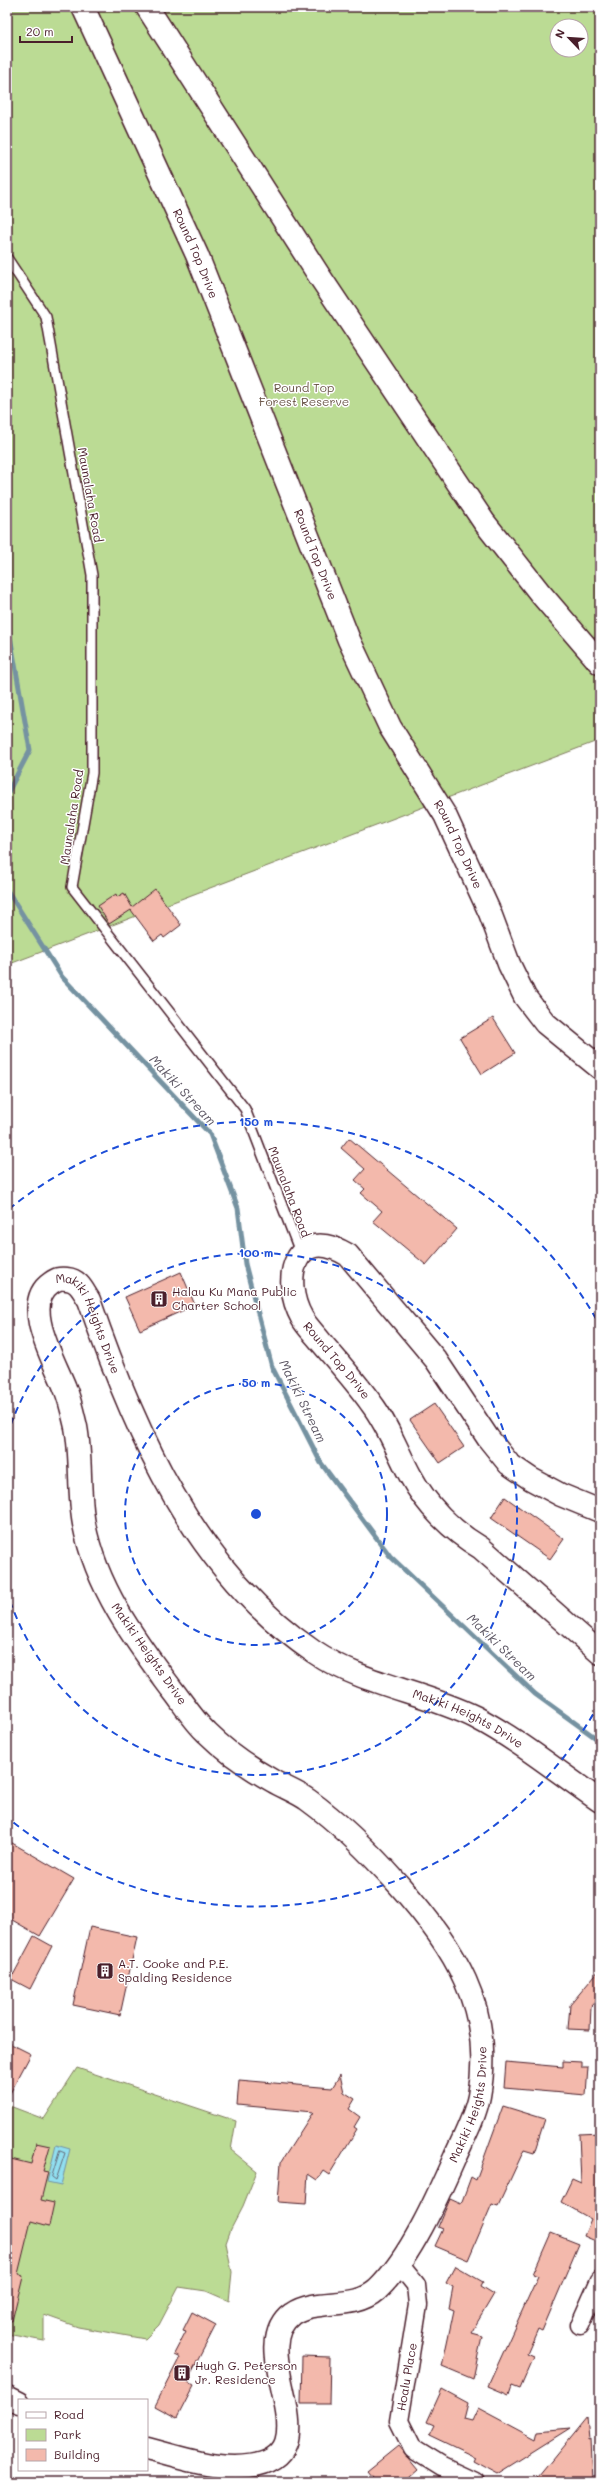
<svg xmlns="http://www.w3.org/2000/svg" width="607" height="2489" viewBox="0 0 607 2489" font-family="Mali,sans-serif">
	<style>
		.green { fill: #bbdb94; stroke: #827d60; fill-rule: evenodd }
		.water { fill: #91dff0; stroke: #7592a1 }
		.lines { fill: none; stroke-linecap: round; stroke-linejoin: round }
		.shore { stroke: #666c7a; stroke-width: 1 }
		.stream { stroke: #7592a1; stroke-width: 5 }
		.building { fill: #f3b9ac; stroke: #4a1f2b }
		.lane-casing { stroke: #4a1f2b; stroke-width: 12 }
		.street-casing { stroke: #4a1f2b; stroke-width: 21 }
		.secondary-casing { stroke: #4a1f2b; stroke-width: 25 }
		.lane { stroke: #fff; stroke-width: 9 }
		.street { stroke: #fff; stroke-width: 18 }
		.secondary { stroke: #fff; stroke-width: 22 }
		.ring { fill: none; stroke: #1d4ed8; stroke-width: 2; stroke-dasharray: 7 5 }
		.labels { text-anchor: middle; stroke-width: 3; stroke-linejoin: round; paint-order: stroke }
		.street-label { font-size: 12px; fill: #4a1f2b; stroke: #fff }
		.park-label { font-size: 12px; fill: #6c574a; stroke: #fff }
		.poi-label { font-size: 12px; fill: #4a1f2b; stroke: #fff; text-anchor: start }
		.water-label { font-size: 13px; font-style: italic; fill: #5f5966; stroke: #fff }
		.centre { fill: #1d4ed8; stroke: #fff; stroke-width: 2 }
		.ring-label { font-size: 12px; text-anchor: middle; font-weight: bold; fill: #1d4ed8; stroke: #fff; stroke-width: 3; stroke-linejoin: round; paint-order: stroke }
	</style>
	<rect width="100%" height="100%" fill="#fff"/>
	<filter id="ink" filterUnits="userSpaceOnUse"><feTurbulence type="fractalNoise" baseFrequency=".025" numOctaves="2"/><feDisplacementMap in="SourceGraphic" scale="8" xChannelSelector="R" yChannelSelector="G"/><feConvolveMatrix kernelMatrix="1 2 1 2 8 2 1 2 1" color-interpolation-filters="sRGB"/></filter>
	<g filter="url(#ink)">
		<g class="green">
			<path d="M7 7H600V740L7 965ZM557 26H581V50H557Z"/>
			<polygon points="77,2068 236,2121 231,2150 257,2171 243,2206 231,2229 226,2243 232,2272 229,2301 206,2291 179,2287 159,2325 145,2339 78,2327 44,2315 44,2341 7,2334 7,2105 44,2119"/>
		</g>
		<polygon class="water" points="56,2145 70,2149 61,2185 47,2182"/>
		<g class="lines">
			<polygon class="shore" points="60,2151 65,2153 56,2180 52,2177"/>
			<g class="stream">
				<polyline points="7,619 30,750 7,794"/>
				<polyline points="7,890 62,977 210,1134 238,1208 245,1264 272,1367 321,1463 390,1556 535,1694 600,1741"/>
			</g>
		</g>
		<g class="building">
			<polygon points="155,889 181,925 164,938 162,935 154,941 131,910 109,924 98,906 116,894 117,897 124,893 132,907"/>
			<polygon points="493,1018 515,1053 482,1074 460,1038"/>
			<polygon points="349,1138 457,1229 426,1265 373,1221 382,1211 361,1193 365,1189 355,1180 365,1169 341,1148"/>
			<polygon points="181,1272 195,1305 140,1330 125,1297"/>
			<polygon points="434,1404 464,1447 440,1463 410,1420"/>
			<polygon points="505,1497 564,1539 550,1559 491,1518"/>
			<polygon points="7,1840 74,1879 40,1936 7,1917"/>
			<polygon points="90,1927 137,1937 120,2015 73,2005"/>
			<polygon points="34,1936 52,1946 30,1989 11,1979"/>
			<polygon points="600,1969 600,1996 591,2006 590,2030 568,2029 570,2005"/>
			<polygon points="7,2042 31,2054 7,2099"/>
			<polygon points="563,2061 581,2062 581,2067 588,2067 586,2095 504,2088 506,2062 563,2067"/>
			<polygon points="340,2075 344,2092 355,2099 349,2109 360,2117 354,2127 357,2129 329,2175 323,2171 317,2180 308,2174 306,2204 278,2202 281,2162 313,2112 237,2105 239,2080 332,2088"/>
			<polygon points="503,2106 545,2119 534,2153 524,2150 498,2206 492,2204 468,2260 435,2246 443,2229 438,2227 450,2199 461,2204 471,2177 476,2180"/>
			<polygon points="600,2133 600,2243 584,2236 591,2219 561,2202 572,2179 581,2183 579,2134"/>
			<polygon points="36,2143 50,2146 43,2171 48,2172 41,2200 54,2203 49,2226 31,2221 18,2274 23,2276 12,2321 7,2320 7,2158 31,2164"/>
			<polygon points="551,2233 579,2244 542,2331 538,2329 527,2354 534,2357 520,2389 512,2386 509,2395 488,2386 538,2276 533,2274"/>
			<polygon points="455,2266 483,2282 481,2286 494,2294 471,2333 482,2336 473,2379 442,2366 454,2310 449,2308 453,2287 446,2283"/>
			<polygon points="192,2312 216,2325 187,2381 194,2385 177,2418 155,2406 180,2357 174,2354 186,2331 183,2330"/>
			<polygon points="302,2356 330,2357 329,2404 301,2404"/>
			<polygon points="442,2389 468,2403 464,2419 472,2421 478,2408 536,2439 538,2431 570,2428 497,2474 473,2461 475,2457 429,2435 434,2425 427,2422"/>
			<polygon points="587,2417 589,2440 591,2439 593,2482 534,2482"/>
			<polygon points="398,2446 418,2470 404,2482 376,2482 367,2471"/>
		</g>
		<g class="lines">
			<g class="lane-casing">
				<polyline id="lane" points="7,258 46,317 92,575 92,773 72,887 245,1109 298,1247 302,1252"/>
			</g>
			<g class="street-casing">
				<g id="street">
					<polyline points="398,2263 416,2285 418,2305 399,2421 413,2449 442,2467 474,2482"/>
					<polyline points="580,2325 600,2280"/>
				</g>
			</g>
			<g class="secondary-casing">
				<g id="secondary">
					<path id="s1" d="M83 7 197 255 349 640 390 727 445 815 490 913 509 964 525 997 545 1023 600 1068"/>
					<polyline points="147,7 320,277 484,522 540,593 600,663"/>
					<path id="s2" d="M600 1511 561 1495 531 1479 509 1464 488 1438 436 1360 348 1255C295 1223 280 1279 302 1318 307 1327 315 1334 321 1342 338 1362 356 1382 371 1403 388 1425 397 1451 410 1475 426 1505 452 1531 481 1548L600 1653"/>
					<polyline points="7,2397 19,2403"/>
					<path id="s3" d="M147 2449C175 2456 206 2467 235 2467 347 2465 239 2352 292 2314 317 2297 353 2311 377 2290 410 2259 437 2198 455 2157 464 2137 475 2117 479 2096 495 2009 453 1945 398 1884 371 1854 341 1824 308 1800 297 1792 285 1788 273 1781 250 1768 225 1751 207 1733 193 1720 183 1703 171 1688 134 1639 96 1587 84 1524 78 1492 82 1459 76 1427 73 1414 70 1400 65 1388 55 1362 20 1304 51 1283 57 1279 59 1278 67 1279 79 1280 83 1291 89 1300 134 1431 195 1572 314 1652 361 1684 425 1692 475 1717 519 1740 559 1773 600 1801"/>
				</g>
			</g>
			<use href="#lane" class="lane"/>
			<use href="#street" class="street"/>
			<use href="#secondary" class="secondary"/>
		</g>
	</g>
	<g class="ring">
		<circle cx="256" cy="1514" r="131"/>
		<path d="M7 1436A261 261 0 1 1 7 1592"/>
		<path d="M599 1704A392 392 0 0 1 9 1819M9 1209A392 392 0 0 1 599 1324"/>
	</g>
	<defs>
		<g id="building-square" transform="scale(0.9)"><rect x="-9" y="-9" width="18" height="18" rx="4" fill="#4a1f2b" stroke="#fff"/><path d="M-4-6H4V6H1V3H-1V6H-4ZM-2.5-4.3h1.7v1.8h-1.7ZM.8-4.3h1.7v1.8H.8ZM-2.5-1h1.7V.8h-1.7ZM.8-1h1.7V.8H.8Z" fill="#fff"/></g>
	</defs>
	<g fill-rule="evenodd">
		<use href="#building-square" x="159" y="1299"/>
		<use href="#building-square" x="105" y="1971"/>
		<use href="#building-square" x="182" y="2373"/>
	</g>
	<g class="labels">
		<g class="street-label">
			<text dy="4" stroke="none"><textPath href="#s1" startOffset="271">Round Top Drive</textPath></text>
			<text transform="translate(90 495) rotate(80)" y="4">Maunalaha Road</text>
			<text dy="4" stroke="none"><textPath href="#s1" startOffset="595">Round Top Drive</textPath></text>
			<text transform="translate(72 817) rotate(-81)" y="4">Maunalaha Road</text>
			<text dy="4" stroke="none"><textPath href="#s1" startOffset="919">Round Top Drive</textPath></text>
			<text transform="translate(289 1192) rotate(69)" y="4">Maunalaha Road</text>
			<text dy="4" stroke="none"><textPath href="#s3" startOffset="1640">Makiki Heights Drive</textPath></text>
			<text dy="4" stroke="none"><textPath href="#s2" startOffset="541">Round Top Drive</textPath></text>
			<text transform="translate(149 1654) rotate(55)" y="4">Makiki Heights Drive</text>
			<text dy="4" stroke="none"><textPath href="#s3" startOffset="2216">Makiki Heights Drive</textPath></text>
			<text dy="4" stroke="none"><textPath href="#s3" startOffset="585">Makiki Heights Drive</textPath></text>
			<text transform="translate(407 2377) rotate(-80)" y="4">Hoalu Place</text>
		</g>
		<g class="park-label">
			<text x="304" y="392">Round Top<tspan x="304" dy="14">Forest Reserve</tspan></text>
		</g>
		<g class="poi-label">
			<text x="172" y="1296">Halau Ku Mana Public<tspan x="172" dy="14">Charter School</tspan></text>
			<text x="118" y="1968">A.T. Cooke and P.E.<tspan x="118" dy="14">Spalding Residence</tspan></text>
			<text x="195" y="2370">Hugh G. Peterson<tspan x="195" dy="14">Jr. Residence</tspan></text>
		</g>
		<g class="water-label">
			<text transform="translate(183 1090) rotate(47)" y="5">Makiki Stream</text>
			<text transform="translate(303 1401) rotate(64)" y="5">Makiki Stream</text>
			<text transform="translate(502 1647) rotate(44)" y="5">Makiki Stream</text>
		</g>
	</g>
	<circle cx="256" cy="1514" r="6" class="centre"/>
	<g class="ring-label">
		<text x="256" y="1126">150 m</text>
		<text x="256" y="1257">100 m</text>
		<text x="256" y="1387">50 m</text>
	</g>
	<rect width="607" height="2489" fill="none" stroke="#fff" stroke-width="24"/>
	<rect x="12" y="12" width="583" height="2465" fill="none" stroke="#4a1f2b" stroke-width="1.5" filter="url(#ink)"/>
	<rect x="18" y="2399" width="130" height="72" fill="#ffffff" stroke="#b7a5aa"/>
	<rect x="26" y="2412" width="20" height="6" fill="#ffffff" stroke="#b7a5aa"/>
	<text x="54" y="2419" font-size="12" fill="#4a1f2b">Road</text>
	<rect x="26" y="2429" width="20" height="12" fill="#bbdb94" stroke="#b7a5aa"/>
	<text x="54" y="2439" font-size="12" fill="#4a1f2b">Park</text>
	<rect x="26" y="2449" width="20" height="12" fill="#f3b9ac" stroke="#b7a5aa"/>
	<text x="54" y="2459" font-size="12" fill="#4a1f2b">Building</text>
	<g transform="translate(569 38) rotate(295)"><circle r="19" fill="#ffffff" stroke="#b7a5aa"/>
	<path d="M0-3L7 15L0 10L-7 15Z" fill="#4a1f2b"/>
	<text y="-6" font-size="11" font-weight="bold" text-anchor="middle" fill="#4a1f2b">N</text>
	</g>
	<path d="M20 36v6h52v-6" fill="none" stroke="#4a1f2b" stroke-width="2"/>
	<text x="26" y="36" font-size="12" fill="#4a1f2b" stroke="#ffffff" stroke-width="3" paint-order="stroke">20 m</text>
</svg>
